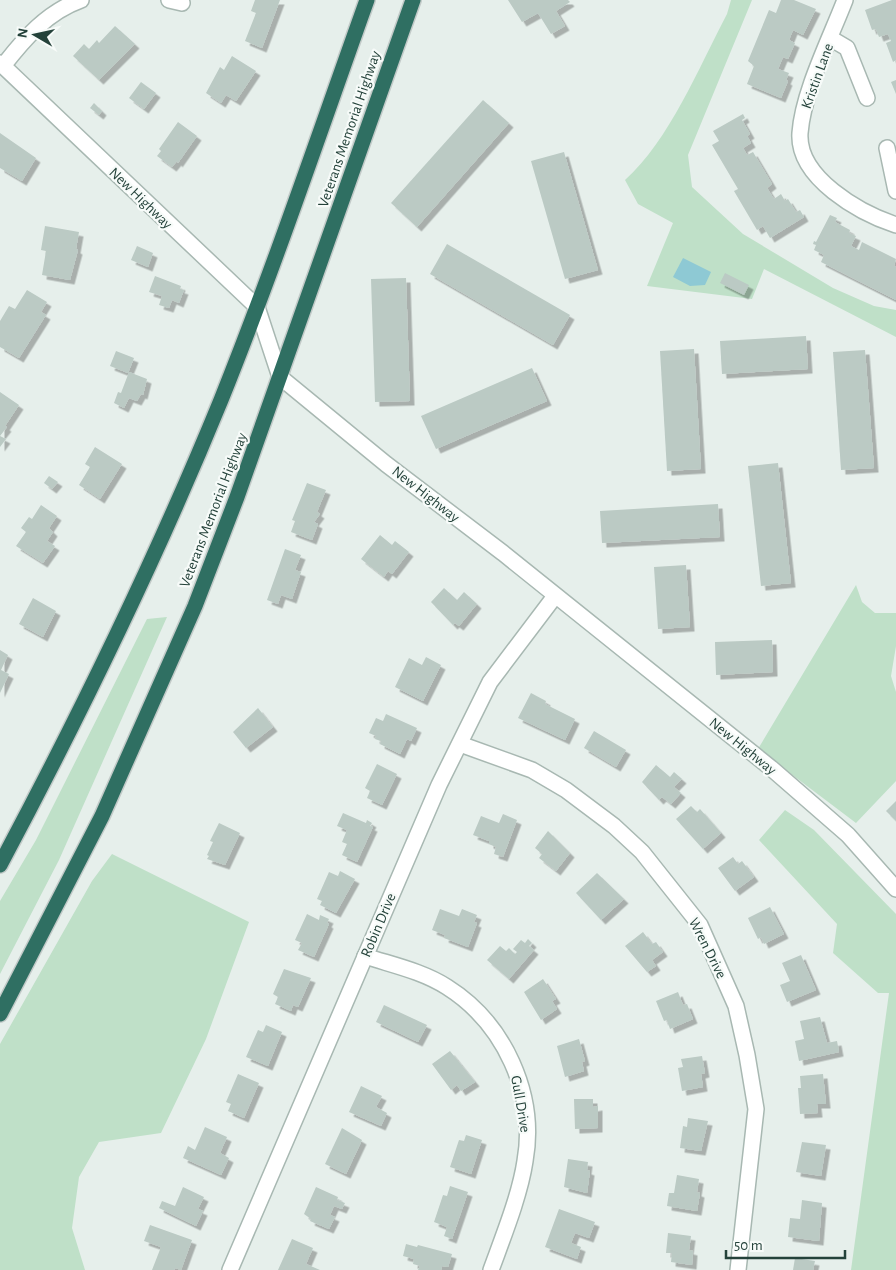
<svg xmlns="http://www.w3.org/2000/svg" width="896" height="1270" viewBox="0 0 896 1270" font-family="'Alegreya Sans',sans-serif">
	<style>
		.green { fill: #bfe0c8 }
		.water { fill: #8ec9d4 }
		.building { fill: #bbcac4; filter: url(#shadow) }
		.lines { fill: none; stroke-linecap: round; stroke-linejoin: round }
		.minor-casing { stroke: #a8b8b2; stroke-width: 18 }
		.highway-casing { stroke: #c2cac8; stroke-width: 18 }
		.minor { stroke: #fff; stroke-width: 15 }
		.highway { stroke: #2f6f62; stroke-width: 15 }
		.labels { text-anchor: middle; stroke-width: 4.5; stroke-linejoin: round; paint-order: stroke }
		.street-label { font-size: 15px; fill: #24423a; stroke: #f7fbf9 }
	</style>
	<defs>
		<filter id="shadow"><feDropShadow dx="4.5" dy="4.5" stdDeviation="0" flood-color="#0004"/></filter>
	</defs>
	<rect width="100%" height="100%" fill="#e6efeb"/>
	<g class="green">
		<path d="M731 0H752L688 155 692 187 743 234 833 288 874 306 896 310V337L764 269 752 299 647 286 673 223 638 204 625 180C669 141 699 67 727 14Z"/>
		<polygon points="856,585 862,602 875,613 896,613 896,646 891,676 896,692 896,781 856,823 758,749"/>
		<polygon points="167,617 59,860 0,974 0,901 36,840 147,619"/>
		<polygon points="785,810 814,830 896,914 896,1270 851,1270 889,993 878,993 833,953 837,924 759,840"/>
		<polygon points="112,854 249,922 206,1039 161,1133 99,1142 79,1177 72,1228 85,1270 0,1270 0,1044 92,881"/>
	</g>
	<polygon class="water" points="683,258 711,272 705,285 690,286 673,277"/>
	<g class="building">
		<polygon points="255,0 280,0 262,48 245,41 256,13 251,11"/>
		<polygon points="508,0 568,0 570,2 556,11 565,26 551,34 538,13 522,22"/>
		<polygon points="781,0 794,0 816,9 803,35 793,30 789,40 795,43 788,59 783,57 778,69 789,73 786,80 788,81 781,98 747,84 754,66 748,61 769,10 776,13"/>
		<polygon points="892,0 896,0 896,60 893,62 886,43 891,41 888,34 879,37 876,29 872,30 865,10"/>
		<polygon points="115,26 135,44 99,80 73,56 84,44 89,49 97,40 99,43"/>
		<polygon points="232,56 256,71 236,101 226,95 221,103 206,93 220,67 224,70"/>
		<polygon points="896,80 896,94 891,82"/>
		<polygon points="141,82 156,93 144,109 129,98"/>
		<polygon points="483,100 509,123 417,227 391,203"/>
		<polygon points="94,103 102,111 99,115 90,108"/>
		<polygon points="743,114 745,118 742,120 750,134 747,136 751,143 743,148 747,155 753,152 772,184 767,188 774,199 781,194 785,201 788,199 796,212 800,210 804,217 770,238 763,226 757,230 734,191 738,189 712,145 719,141 713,131"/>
		<polygon points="178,122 197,136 178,163 177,161 172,167 157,156 161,151 159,149"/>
		<polygon points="0,133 36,158 22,181 0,168"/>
		<polygon points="564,152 598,270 565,279 531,161"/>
		<polygon points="830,215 837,218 835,222 850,230 849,233 856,236 851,246 859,250 862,242 896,259 894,266 896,267 896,300 821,262 824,255 814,250 816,245 813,244 814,241 816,242"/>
		<polygon points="45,226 79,232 76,249 78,250 70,280 42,275 46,251 41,250"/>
		<polygon points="447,244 570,315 553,345 430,274"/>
		<polygon points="137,246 153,253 148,267 131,260"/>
		<polygon points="725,273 749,285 744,295 720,283"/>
		<polygon points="155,276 181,286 180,289 184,290 179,303 172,300 169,308 159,305 162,296 149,292"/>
		<polygon points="406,278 410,401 375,402 371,279"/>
		<polygon points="27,290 47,302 41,312 46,315 19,358 0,347 0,321 9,306 15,309"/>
		<polygon points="806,336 808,369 722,374 720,341"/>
		<polygon points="694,349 701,469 667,471 660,351"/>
		<polygon points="865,350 874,468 841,470 833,352"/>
		<polygon points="116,351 134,358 128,373 110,366"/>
		<polygon points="532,368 547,401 436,449 421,416"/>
		<polygon points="129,372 147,379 143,395 141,394 137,401 129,398 124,408 114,403 118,392 121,393"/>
		<polygon points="0,392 19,405 5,426 7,427 0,436 6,439 0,447"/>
		<polygon points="95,447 122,464 100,499 79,485 90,467 85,464"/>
		<polygon points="778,463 791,583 761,586 748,466"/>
		<polygon points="49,476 58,482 52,489 44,483"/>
		<polygon points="307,483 326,490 317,512 320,514 314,522 318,524 312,540 291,532 295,521 292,520"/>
		<polygon points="718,504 720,537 602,543 600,511"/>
		<polygon points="41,505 57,516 49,528 53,532 47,541 55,546 43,563 16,546 26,532 21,528 29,517 32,519"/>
		<polygon points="380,535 392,545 395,541 409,552 392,574 388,571 384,577 361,559"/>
		<polygon points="285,549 301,555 295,570 301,572 292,599 281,595 278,604 267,600"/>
		<polygon points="686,565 690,627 658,629 654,567"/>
		<polygon points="444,588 457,600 464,592 477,604 459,626 455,623 453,625 431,602"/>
		<polygon points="33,598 56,611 43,637 19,624"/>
		<polygon points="772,640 773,672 716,675 715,642"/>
		<polygon points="0,650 8,655 1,670 9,674 0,693"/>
		<polygon points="426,657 441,665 423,701 395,687 409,658 422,665"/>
		<polygon points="531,693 546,701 545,704 575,719 565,740 518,718"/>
		<polygon points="258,708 273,727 246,748 233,732"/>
		<polygon points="386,714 417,728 411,741 407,739 400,754 380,744 381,741 375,739 376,736 369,733 376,718 383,721"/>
		<polygon points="594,731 626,750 616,767 584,748"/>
		<polygon points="377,764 397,774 382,805 367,798 370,791 365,788"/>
		<polygon points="656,765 670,777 674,772 682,779 674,787 681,793 671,804 662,797 659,800 642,782"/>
		<polygon points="896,801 896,821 886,811"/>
		<polygon points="691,806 697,812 700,809 721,833 703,849 676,819"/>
		<polygon points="343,813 366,823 367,820 372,823 370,826 373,827 357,862 342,855 347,844 342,842 347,830 337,826"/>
		<polygon points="503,814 517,820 503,857 494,854 496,847 489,844 489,841 473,835 481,816 499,823"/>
		<polygon points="219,823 240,833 225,865 207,859 209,856 207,855 213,842 210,841"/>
		<polygon points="548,831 570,853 556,871 539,858 542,854 535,848"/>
		<polygon points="733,857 738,864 742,861 754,877 735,891 718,868"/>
		<polygon points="340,871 355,879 336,913 320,905 322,901 317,899 329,872 338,876"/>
		<polygon points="597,873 624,899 601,920 576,893"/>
		<polygon points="770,907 784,934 764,944 761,937 758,939 748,918"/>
		<polygon points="440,909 459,916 462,909 477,915 474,922 477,923 468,947 444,938 445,935 432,930"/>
		<polygon points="307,914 319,920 320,915 329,919 327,923 329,924 314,957 298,950 302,943 295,940"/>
		<polygon points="643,932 652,944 656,942 663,952 652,960 656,966 647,972 625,946"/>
		<polygon points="528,939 532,943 529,946 534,950 509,979 487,960 500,946 506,951 509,948 515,954 517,952 513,949 521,940 525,943"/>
		<polygon points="801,955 816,990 787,1002 780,985 790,981 782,963"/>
		<polygon points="284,969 311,978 298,1007 293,1005 291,1011 275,1004 278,997 273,994"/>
		<polygon points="543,979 556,999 552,1001 557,1009 541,1020 524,992"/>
		<polygon points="678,992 683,1005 687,1004 693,1019 670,1029 667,1020 664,1021 656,1001"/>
		<polygon points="384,1005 427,1025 418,1042 376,1022"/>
		<polygon points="820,1017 827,1043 837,1041 839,1052 799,1061 795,1041 804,1039 800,1021"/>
		<polygon points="266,1025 282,1032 268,1066 246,1057 258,1030 263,1032"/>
		<polygon points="579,1039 585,1061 582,1062 584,1071 565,1077 557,1046"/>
		<polygon points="450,1051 475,1082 461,1091 457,1085 451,1090 432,1064"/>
		<polygon points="702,1056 705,1073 701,1074 703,1087 682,1091 678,1068 683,1067 681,1059"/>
		<polygon points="238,1074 259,1083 244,1118 228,1111 231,1104 226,1102"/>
		<polygon points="823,1074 826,1104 817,1104 818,1113 800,1114 798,1088 801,1088 800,1076"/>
		<polygon points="361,1086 382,1096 376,1107 387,1113 381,1126 349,1112"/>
		<polygon points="574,1099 593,1099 593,1107 598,1106 598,1128 575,1129"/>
		<polygon points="688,1118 708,1121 701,1151 680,1148 683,1126 687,1127"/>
		<polygon points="205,1127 227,1137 220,1153 229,1158 221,1175 183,1158 188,1146 195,1150"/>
		<polygon points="342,1128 362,1140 346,1174 325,1164"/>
		<polygon points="466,1135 482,1140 471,1174 450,1167 459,1140 464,1141"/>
		<polygon points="802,1142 826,1145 821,1176 796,1172"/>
		<polygon points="568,1159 588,1162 587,1170 590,1171 587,1193 564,1187"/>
		<polygon points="677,1175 699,1179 697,1192 700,1193 697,1211 667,1206 669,1193 674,1193"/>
		<polygon points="450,1186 468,1192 452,1239 444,1236 447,1227 434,1222 443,1195 447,1196"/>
		<polygon points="183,1187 204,1197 198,1209 203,1211 196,1226 159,1208 162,1201 175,1206"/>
		<polygon points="316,1187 338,1197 337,1200 345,1203 342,1209 334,1206 330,1215 335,1217 329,1229 310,1221 311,1219 304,1214"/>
		<polygon points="802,1200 822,1203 819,1241 788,1237 790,1218 800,1219"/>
		<polygon points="559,1209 595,1222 589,1238 575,1233 571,1243 581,1247 577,1259 545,1247"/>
		<polygon points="150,1225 192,1240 181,1270 175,1268 174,1270 152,1270 161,1247 144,1241"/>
		<polygon points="668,1233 691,1236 689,1250 693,1251 692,1265 671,1262 672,1253 666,1253"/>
		<polygon points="292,1239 313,1248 306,1264 320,1270 278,1270"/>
		<polygon points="406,1244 417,1247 418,1245 452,1254 448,1267 442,1266 441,1270 418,1270 420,1266 413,1264 414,1259 403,1256"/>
		<polygon points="795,1258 815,1261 813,1270 793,1270"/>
	</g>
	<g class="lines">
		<g class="minor-casing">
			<g id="minor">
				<polyline points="169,0 182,3"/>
				<path d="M845 0C830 39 803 92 800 133 797 178 860 213 896 225"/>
				<polyline points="830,38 847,48 867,98"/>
				<polyline points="0,63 257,307 280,377 386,464 503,553 771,768 848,835 896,889"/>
				<path d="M3 66C24 39 47 12 81 0"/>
				<polyline points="887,148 896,191"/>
				<polyline points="460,744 532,770 566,790 614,826 642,852 700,925 736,1006 747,1055 756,1109 738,1270"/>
				<path d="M365 956C392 965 422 971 447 987 504 1023 537 1094 525 1161 520 1195 503 1237 491 1270"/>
				<polyline points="230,1270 439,785 490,682 555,596"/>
			</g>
		</g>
		<g class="highway-casing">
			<g id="highway">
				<path d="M0 865C81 713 156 559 221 400 274 268 319 134 367 0"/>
				<polyline points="0,1014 102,816 195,606 237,497 413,0"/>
			</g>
		</g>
		<use href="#minor" class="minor"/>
		<use href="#highway" class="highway"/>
	</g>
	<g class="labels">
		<g class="street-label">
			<text transform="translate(817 76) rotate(-70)" y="5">Kristin Lane</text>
			<text transform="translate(349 129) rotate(-71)" y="5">Veterans Memorial Highway</text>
			<text transform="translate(141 198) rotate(44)" y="5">New Highway</text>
			<text transform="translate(426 494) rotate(38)" y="5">New Highway</text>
			<text transform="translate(213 510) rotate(-69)" y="5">Veterans Memorial Highway</text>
			<text transform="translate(743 746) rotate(39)" y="5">New Highway</text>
			<text transform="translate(378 925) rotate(-67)" y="5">Robin Drive</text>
			<text transform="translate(708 948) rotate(63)" y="5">Wren Drive</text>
			<text transform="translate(521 1104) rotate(80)" y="5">Gull Drive</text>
		</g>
	</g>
	<g transform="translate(35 35) rotate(279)" stroke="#f7fbf9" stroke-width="4" paint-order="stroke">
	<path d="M0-4L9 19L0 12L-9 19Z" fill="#24423a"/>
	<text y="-8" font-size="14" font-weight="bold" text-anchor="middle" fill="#24423a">N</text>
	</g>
	<path d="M726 1250v8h119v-8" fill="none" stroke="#24423a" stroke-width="2.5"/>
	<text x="734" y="1250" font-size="15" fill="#24423a" stroke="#f7fbf9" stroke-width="4" paint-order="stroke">50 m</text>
</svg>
